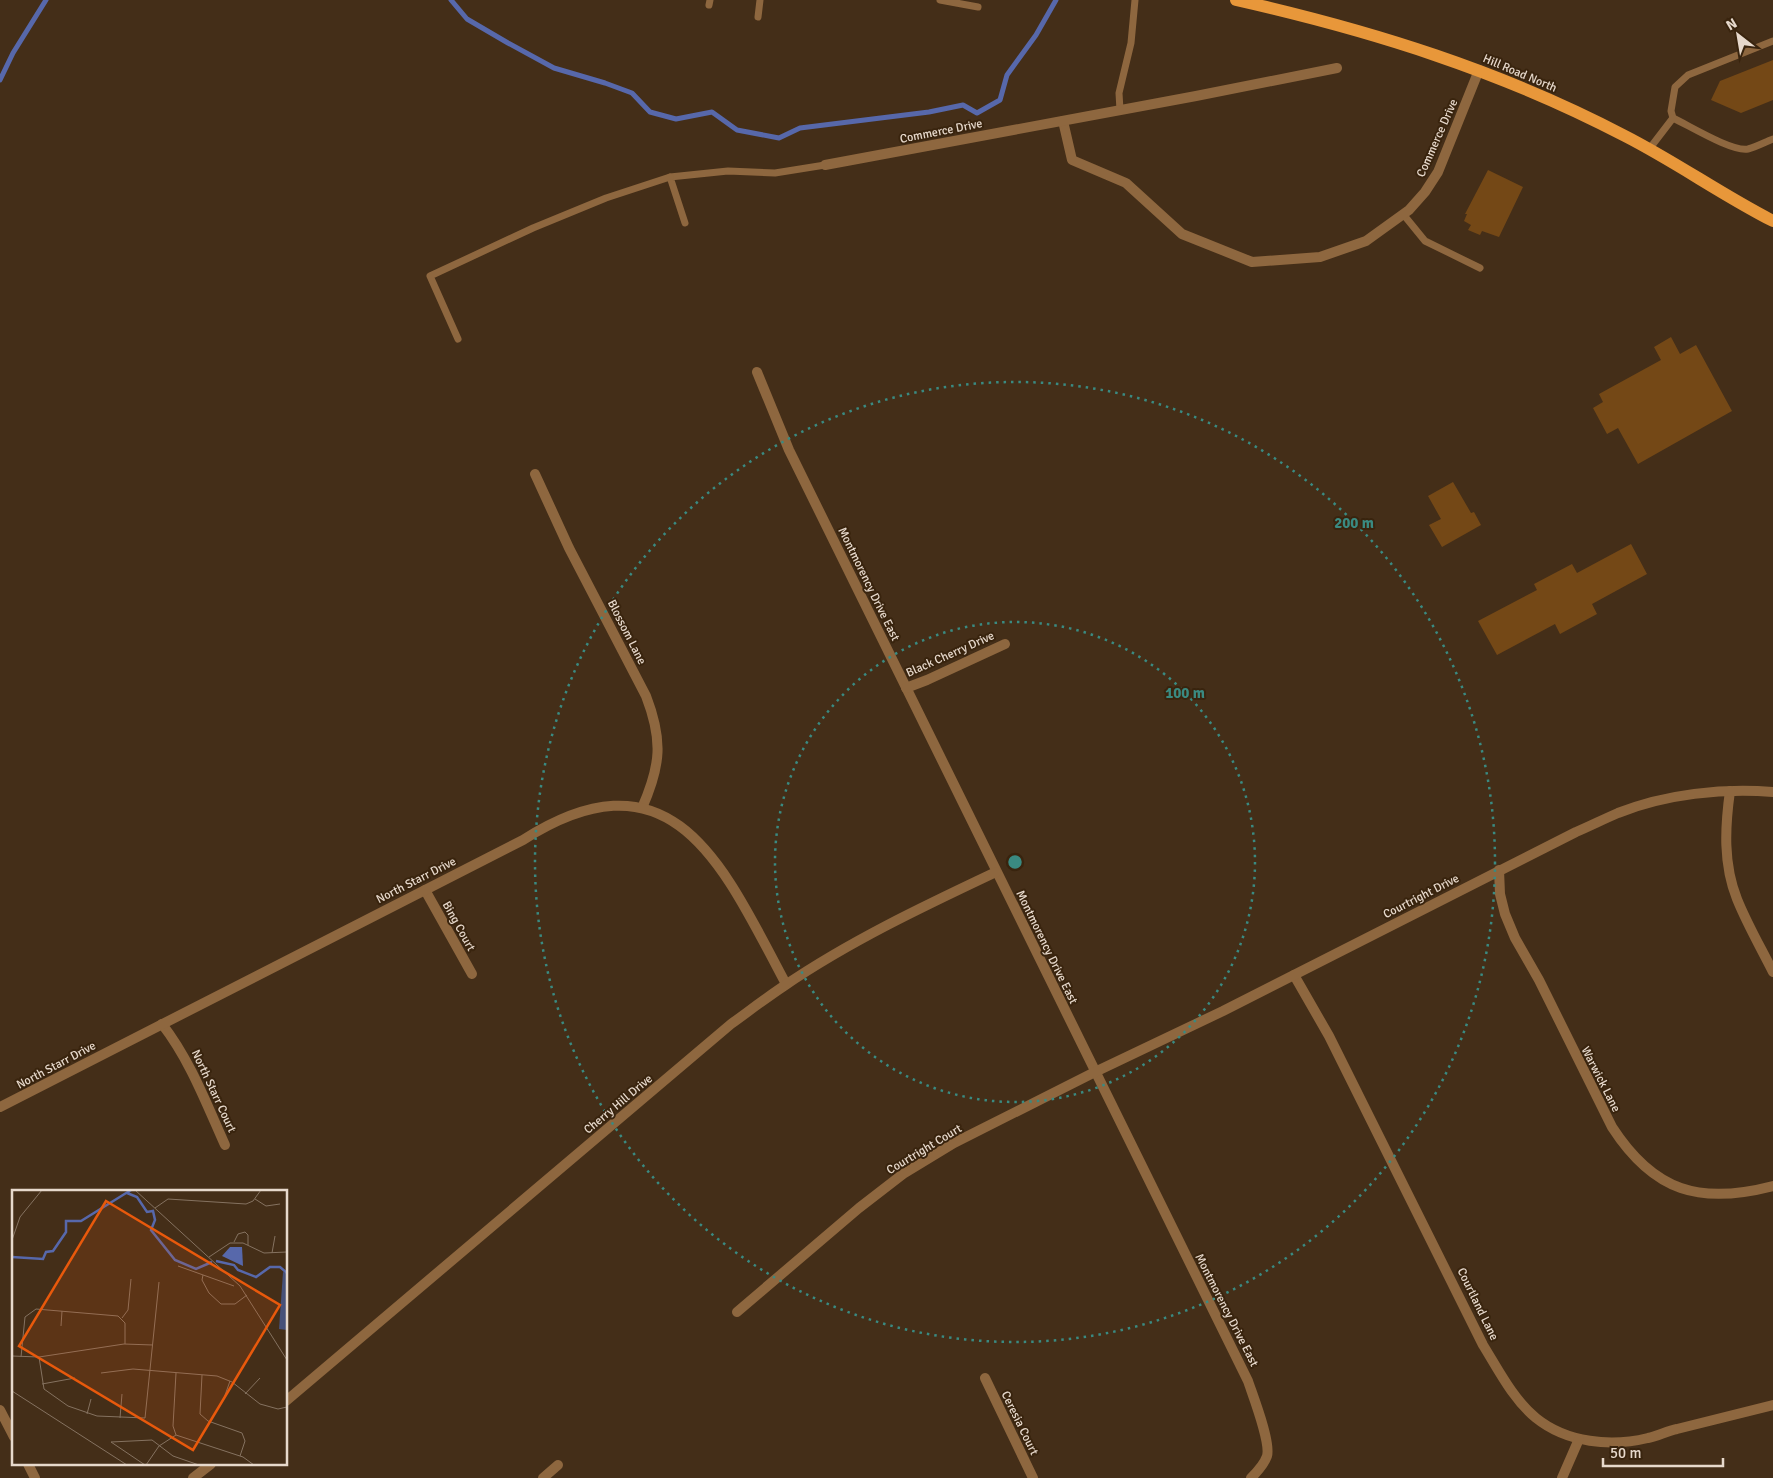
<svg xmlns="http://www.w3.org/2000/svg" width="1773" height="1478" viewBox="0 0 1773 1478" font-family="Signika,sans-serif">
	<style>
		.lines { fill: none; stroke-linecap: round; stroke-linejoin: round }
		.stream { stroke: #5768ab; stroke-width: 5 }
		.building { fill: #744816 }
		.lane { stroke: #8e673f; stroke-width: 7 }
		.street { stroke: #8e673f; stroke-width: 10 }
		.primary { stroke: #e8973a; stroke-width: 12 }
		.ring { fill: none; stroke: #3a8a81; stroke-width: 2.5; stroke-dasharray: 2.5 5 }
		.labels { text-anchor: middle; stroke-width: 4; stroke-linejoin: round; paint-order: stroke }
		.street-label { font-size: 12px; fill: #e7d9cc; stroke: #39240e }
		.inset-river { fill: none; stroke: #5768ab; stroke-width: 2.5 }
		.inset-road { fill: none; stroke: #857260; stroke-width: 1 }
		.view { fill: #e8590c; fill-opacity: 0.15; stroke: #e8590c; stroke-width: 2.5 }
		.inset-edge { fill: none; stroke: #e7d9cc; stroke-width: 2.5 }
		.centre { fill: #3a8a81; stroke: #39240e; stroke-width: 2.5 }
		.ring-label { font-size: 15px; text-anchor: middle; font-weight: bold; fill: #3a8a81; stroke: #39240e; stroke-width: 4; stroke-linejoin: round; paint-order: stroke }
	</style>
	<rect width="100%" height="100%" fill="#442e18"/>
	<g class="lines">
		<g class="stream">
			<polyline points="451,0 467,19 508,43 554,68 605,83 632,93 650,112 676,119 712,112 737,130 779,138 800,128 929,112 963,105 977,113 1000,100 1007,75 1036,35 1056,0"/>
			<polyline points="0,80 13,53 46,0"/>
		</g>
	</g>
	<g class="building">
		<polygon points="1773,60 1773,100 1741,113 1711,100 1720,81"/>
		<polygon points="1488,170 1523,187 1499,237 1482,231 1480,235 1468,230 1471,225 1464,221 1467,214 1465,214"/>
		<polygon points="1671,337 1680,354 1696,345 1732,411 1638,464 1618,428 1607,434 1593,408 1603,402 1599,394 1661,360 1654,347"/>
		<polygon points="1453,482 1471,513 1474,512 1481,525 1442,547 1429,525 1441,519 1428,496"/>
		<polygon points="1631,544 1647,574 1592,604 1597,614 1560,634 1555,624 1497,655 1478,621 1537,590 1534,584 1572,564 1577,573"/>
	</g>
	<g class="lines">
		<g class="lane">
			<polyline points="940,0 978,7"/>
			<polyline points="709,5 710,0"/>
			<polyline points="758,17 760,0"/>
			<path d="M1773 41 1688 75 1675 87 1671 111 1673 118C1690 126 1732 152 1748 149 1756 147 1765 142 1773 139"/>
			<polyline points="1120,110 1119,93 1131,43 1135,0"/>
			<polyline points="1650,148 1673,118"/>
			<polyline points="1403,214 1425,241 1480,268"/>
			<polyline points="685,223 670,177 728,171 775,173 825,165"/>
			<polyline points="458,339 430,276 533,228 606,198 670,177"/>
		</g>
		<g class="street">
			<polyline points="1063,121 1072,160 1126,183 1182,234 1252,262 1320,257 1366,241 1409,210 1425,192 1438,172 1479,70"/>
			<polyline points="825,165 1196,96 1337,68"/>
			<path d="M757 372 789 450 1248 1381C1253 1396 1271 1442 1267 1456 1264 1465 1257 1472 1251 1478"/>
			<path d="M535 474 569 548 646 696C663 740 661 765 642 808"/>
			<polyline points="906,688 927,680 1005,644"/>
			<path d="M1730 791C1725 827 1723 864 1737 899 1747 924 1761 948 1773 972"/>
			<path d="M1499 870 1500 894 1505 914 1515 938 1539 980 1612 1127C1654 1192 1700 1205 1773 1186"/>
			<polyline points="425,890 472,974"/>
			<path d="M1294 975 1329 1036 1483 1345C1499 1371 1513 1399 1536 1418 1567 1443 1611 1447 1648 1438 1658 1436 1667 1431 1677 1429 1709 1421 1741 1413 1773 1405"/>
			<path d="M162 1024C190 1060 206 1103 225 1145"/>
			<path d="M0 1107 523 840C674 744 724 868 786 984"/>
			<path d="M737 1312 859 1208 903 1174 954 1143 1095 1072 1223 1011 1576 832C1590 826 1604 819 1618 813 1666 794 1722 788 1773 792"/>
			<polyline points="985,1378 1033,1478"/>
			<path d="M286 1401 731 1024C749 1011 766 998 784 986 850 941 924 906 996 872"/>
			<polyline points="0,1410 14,1437"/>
			<polyline points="28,1464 35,1478"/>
			<polyline points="193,1478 211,1464"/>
			<polyline points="543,1478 558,1465"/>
			<polyline points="1562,1478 1579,1439"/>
		</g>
		<path class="primary" d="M1236 0C1373 31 1501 71 1625 136 1676 162 1722 195 1773 221"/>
	</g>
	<g class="ring">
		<circle cx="1015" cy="862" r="240"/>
		<circle cx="1015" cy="862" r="480"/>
	</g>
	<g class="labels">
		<g class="street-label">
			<text transform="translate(1520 73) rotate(23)" y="4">Hill Road North</text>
			<text transform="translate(941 131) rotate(-11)" y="4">Commerce Drive</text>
			<text transform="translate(1437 138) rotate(-66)" y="4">Commerce Drive</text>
			<text transform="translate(869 584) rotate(64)" y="4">Montmorency Drive East</text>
			<text transform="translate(627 632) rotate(63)" y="4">Blossom Lane</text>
			<text transform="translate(950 654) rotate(-24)" y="4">Black Cherry Drive</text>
			<text transform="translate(416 880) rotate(-27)" y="4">North Starr Drive</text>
			<text transform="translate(1421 896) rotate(-27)" y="4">Courtright Drive</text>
			<text transform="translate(459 926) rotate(61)" y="4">Bing Court</text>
			<text transform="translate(1047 947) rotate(64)" y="4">Montmorency Drive East</text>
			<text transform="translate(56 1065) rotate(-28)" y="4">North Starr Drive</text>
			<text transform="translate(1601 1079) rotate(63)" y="4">Warwick Lane</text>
			<text transform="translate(214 1091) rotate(65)" y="4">North Starr Court</text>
			<text transform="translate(618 1104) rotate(-40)" y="4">Cherry Hill Drive</text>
			<text transform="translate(924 1149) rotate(-31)" y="4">Courtright Court</text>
			<text transform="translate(1478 1304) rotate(64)" y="4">Courtland Lane</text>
			<text transform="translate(1227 1310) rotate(63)" y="4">Montmorency Drive East</text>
			<text transform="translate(1020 1423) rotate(64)" y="4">Ceresia Court</text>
		</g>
	</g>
	<g transform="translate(12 1190)">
		<rect width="275" height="275" fill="#442e18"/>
		<path d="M271 82 275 83V140L267 139Z" fill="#475179"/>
		<path d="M218 57H230L231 76 210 66Z" fill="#5768ab"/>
		<path class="inset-river" d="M115 3 125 7 135 22 141 21 143 30 139 40 163 70 184 79 200 72M0 67 31 69 34 62 41 61 54 42V31H69L119 0M204 71 222 75 226 80 244 87 258 77H268L275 83"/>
		<path class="inset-road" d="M123 0 228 96 275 170M243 9 254 16 268 14M143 18 156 9 234 14 241 11 249 0M0 50 8 27 30 0M222 52 226 44 233 42 236 45V55M260 63 263 46M197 67 218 53H231L252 63 275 62M166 76 222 96M191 85 190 90 197 103 209 114H223L235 105M110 128 116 120 119 89M49 136 50 121M0 166 27 167 112 154 141 155M9 167 13 127 24 119 106 126 113 133V154M27 167 32 199 56 216 85 226 133 228 147 92M89 183 121 179 205 186 220 192 248 214 266 219 275 217M164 183 161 236 164 245 231 267 242 275M190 185 188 224 196 231 230 243 233 251 228 266M30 194 63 188M0 201 115 275M233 204 248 188M211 211 218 191M75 224 79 209M108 228 110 204M99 252 140 250 161 266 187 275M99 252 133 275M134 275 147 256 164 245"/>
		<path class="view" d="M94 11 268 115 181 260 7 156Z"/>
		<rect width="275" height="275" class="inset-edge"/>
	</g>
	<circle cx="1015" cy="862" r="8" class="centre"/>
	<g class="ring-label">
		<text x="1354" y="528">200 m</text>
		<text x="1185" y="698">100 m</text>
	</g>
	<g transform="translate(1738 35) rotate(329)" stroke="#39240e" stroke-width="4" paint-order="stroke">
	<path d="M0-4L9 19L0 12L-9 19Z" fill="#e7d9cc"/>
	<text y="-8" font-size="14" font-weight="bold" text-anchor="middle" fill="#e7d9cc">N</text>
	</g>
	<path d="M1603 1458v8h120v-8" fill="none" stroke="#e7d9cc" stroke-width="2.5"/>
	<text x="1610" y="1458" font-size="15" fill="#e7d9cc" stroke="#39240e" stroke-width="4" paint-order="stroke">50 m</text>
</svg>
